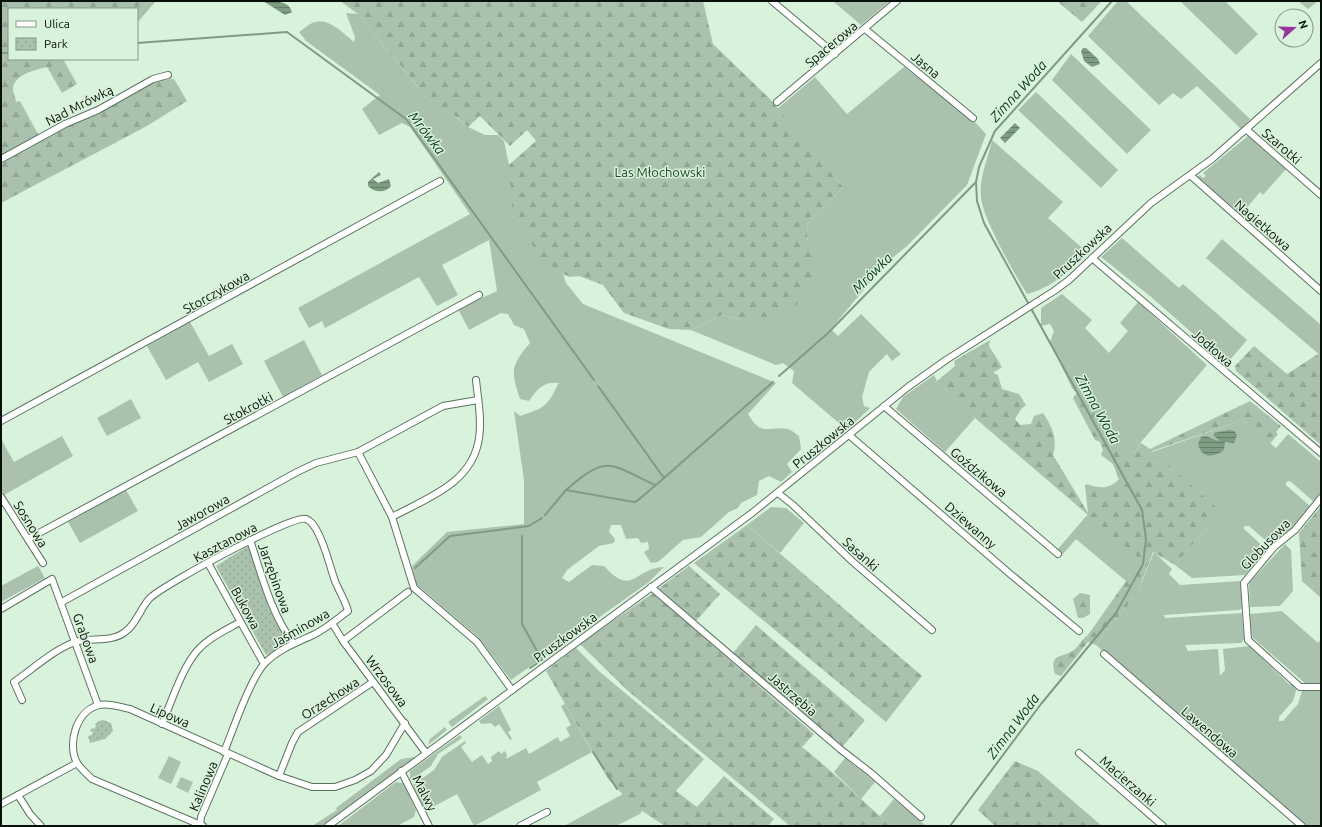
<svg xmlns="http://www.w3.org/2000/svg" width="1322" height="827" viewBox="0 0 1322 827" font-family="Ubuntu,sans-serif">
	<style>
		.green { fill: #aac2ad }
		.forest { fill: url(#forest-firs) }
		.park { fill: url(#park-dots) }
		.water { fill: url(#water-rules) }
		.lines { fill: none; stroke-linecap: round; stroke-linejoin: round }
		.stream { stroke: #7e9c82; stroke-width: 2 }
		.minor-casing { stroke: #5c735f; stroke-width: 8 }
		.minor { stroke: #fff; stroke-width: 6 }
		.labels { text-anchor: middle; stroke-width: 3; stroke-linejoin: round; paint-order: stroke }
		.street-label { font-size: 13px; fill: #081109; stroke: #d9f2db }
		.park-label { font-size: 13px; fill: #1a4924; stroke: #d9f2db }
		.water-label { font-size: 14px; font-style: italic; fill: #043713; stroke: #d9f2db }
	</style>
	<defs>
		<pattern id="forest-firs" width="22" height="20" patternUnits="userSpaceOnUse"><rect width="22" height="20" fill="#aac2ad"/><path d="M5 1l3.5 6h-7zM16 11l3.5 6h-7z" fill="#91a694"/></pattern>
		<pattern id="park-dots" width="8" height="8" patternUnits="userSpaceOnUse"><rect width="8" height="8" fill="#aac2ad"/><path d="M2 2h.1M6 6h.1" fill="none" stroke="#91a694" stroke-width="1.8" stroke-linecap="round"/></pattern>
		<pattern id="water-rules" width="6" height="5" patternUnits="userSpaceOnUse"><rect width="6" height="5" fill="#7e9c82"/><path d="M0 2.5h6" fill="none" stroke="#657e69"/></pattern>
	</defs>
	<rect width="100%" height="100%" fill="#d9f2db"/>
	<g class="green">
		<polygon points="835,1 890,1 861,25 834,2"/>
		<polygon points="1118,1 1126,1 1250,119 1241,129 1197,86 1181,99 1173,93 1159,105 1088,36"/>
		<polygon points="1180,1 1225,1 1258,34 1236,55"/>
		<polygon points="1298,1 1318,1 1308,9"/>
		<path d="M346 13 358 14 417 86 468 127 485 135H498L504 141 509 165 548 268 563 274 566 283 583 304 776 383 748 414C762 438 768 425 788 429 792 430 796 434 799 436L801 449 787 464 792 472 781 482 769 476 759 481 757 495 741 503 738 508 729 512 701 537 683 540 658 562 651 563 644 552 649 549 648 542 641 543 638 538 626 539 621 525H611L609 532 615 539 614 543 599 546 567 570 562 578 569 582 592 565 604 566C633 598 634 568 664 567L649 582 511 680 478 637 416 584 412 566 447 532 524 524V480L514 411 520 416C530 412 543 410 549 400 553 396 555 389 559 383 544 381 537 389 529 401L520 399C511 372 510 366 530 343L524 329 514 325 508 314 501 313 469 330 458 309 497 291 489 240 442 265 458 295 437 306 419 277 325 328 322 321 309 328 298 308 470 214 410 127 402 123 379 135 362 109 380 95 306 41 299 32C304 29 310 23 315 22 329 18 344 34 354 42L355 37Z"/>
		<polygon points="1071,54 1151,130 1127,154 1052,80"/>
		<polygon points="904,67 972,119 986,134 967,185 907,246 886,263 831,329 838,336 861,314 901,354 892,361 887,354 869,372 862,397 864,406 870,408 847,430 792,383 794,371 783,363 776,365 691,330 722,315 741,320 808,243 807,224 843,187 777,109 815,77 847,114"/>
		<polygon points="1036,92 1118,170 1101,188 1018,110"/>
		<polygon points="1248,136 1286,169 1263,195 1260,192 1240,216 1197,177 1200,175 1203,178 1206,176 1203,173"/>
		<path d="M992 140 1063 202 1048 218 1088 253C1070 270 1052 288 1027 294 1015 275 982 217 981 197 979 177 988 159 992 140Z"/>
		<polygon points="1122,238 1179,288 1183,284 1247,340 1229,361 1224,361 1150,296 1101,257"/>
		<polygon points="1222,239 1321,325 1321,356 1206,258"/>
		<polygon points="1062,294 1092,320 1085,328 1109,353 1128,331 1120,323 1138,302 1207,365 1141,442 1135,453 1125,451 1072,388 1050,342 1054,331 1050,324 1041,326 1041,308"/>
		<polygon points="190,322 209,356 232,344 243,364 209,382 198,362 166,380 147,346"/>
		<polygon points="304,340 322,375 283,397 264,361"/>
		<polygon points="934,375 937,381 975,418 945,452 896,409 903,397"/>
		<polygon points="131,399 141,418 107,436 97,418"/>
		<polygon points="1240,421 1244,421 1276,448 1288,434 1321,462 1321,494 1314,502 1290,481 1286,482 1286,485 1310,506 1292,528 1271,545 1249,526 1245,526 1243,528 1267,550 1245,575 1192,578 1175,565 1221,511 1152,452"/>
		<polygon points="62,436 73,456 4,495 1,490 1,439 14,462"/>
		<polygon points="126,490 138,511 80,543 68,522"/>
		<polygon points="771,507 786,508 804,523 780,553 747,525"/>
		<polygon points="1088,514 1138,557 1126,581 1076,539 1063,554 1058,549"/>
		<polygon points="1285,544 1291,550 1293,591 1280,606 1250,607 1249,583"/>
		<polygon points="1154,552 1172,569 1169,574 1180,585 1240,581 1242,608 1239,610 1164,615 1165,618 1242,613 1244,640 1241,643 1185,645 1188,651 1218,649 1220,676 1225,670 1223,649 1250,646 1290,685 1291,683 1297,687 1293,701 1279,717 1279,721 1283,721 1298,704 1302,691 1321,691 1321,826 1305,826 1096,645 1137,594"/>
		<polygon points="38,566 45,578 1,602 1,586"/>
		<polygon points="1282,611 1318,643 1321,639 1321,683 1315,686 1307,685 1252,637 1250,614"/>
		<polygon points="485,696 488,699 452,727 448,722"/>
		<polygon points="565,704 592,752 537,782 541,790 474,826 457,794 429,809 424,808 413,785 434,770 442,757 465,741 466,743 461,747 472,762 482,755 488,764 492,761 491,757 499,751 501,754 505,751 507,755 506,759 526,748 529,754 558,737 560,742 570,736 566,728 571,725 561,706"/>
		<polygon points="499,706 511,730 508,732 512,739 510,740 499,724 495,727 491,723 481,724 479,721"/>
		<polygon points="445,727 447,730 428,745 430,739"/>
		<polygon points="460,735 462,738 438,754 431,766 414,778 410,779 410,771"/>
		<polygon points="169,756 181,762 171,784 158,778"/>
		<polygon points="415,757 329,821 322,826 312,826 337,810 336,808 401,759"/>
		<polygon points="845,758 875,782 861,799 834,772"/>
		<polygon points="181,777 193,782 188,793 176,787"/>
		<polygon points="396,782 403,783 416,810 414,817 397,826 338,826"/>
		<polygon points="623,794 642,811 640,814 616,826 564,826"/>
		<polygon points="894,799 926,826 891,826 880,816"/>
	</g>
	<g class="forest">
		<path d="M1 1H156L137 23V9H9V59H63L77 84 62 93 47 67C36 70 14 74 13 89 13 93 16 98 16 102L20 101 39 136 1 157Z"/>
		<polygon points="340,1 703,1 713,44 772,101 843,187 807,224 808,243 819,257 805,295 795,306 771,318 741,320 722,315 691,330 669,329 624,313 603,285 579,276 570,277 548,268 513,217 509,165 536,141 527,130 510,146 480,116 468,127 455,116 432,104 358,14"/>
		<polygon points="1057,1 1102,1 1082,22"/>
		<polygon points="174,79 187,101 147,126 1,203 1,160 154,80"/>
		<path d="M990 340 989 346 1002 367 993 373 998 375 1002 389 1019 394 1026 405 1021 409 1015 419 1020 425 1031 424 1034 416 1043 413C1052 427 1058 438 1053 455L1088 513 1085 485 1088 484C1099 489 1111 489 1119 479L1113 464 1101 455 1103 450 1100 442 1095 440 1073 398 1077 393 1125 450 1135 453 1141 443 1150 449 1250 401 1281 426 1276 432 1278 434 1270 444 1244 421H1240L1152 451 1221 511 1175 565 1153 552 1137 594 1096 645 1088 642 1061 676 1055 674C1048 651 1065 659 1075 649 1080 644 1082 639 1088 635L1126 581 1137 557 975 418 937 381 955 366 954 361Z"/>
		<polygon points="1254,346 1287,374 1318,354 1321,356 1321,445 1236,371 1235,366"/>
		<polygon points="1321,506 1321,598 1302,581 1299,533"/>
		<polygon points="747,525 922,676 886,722 694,563"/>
		<polygon points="689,566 720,594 696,621 658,589"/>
		<path d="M653 593 814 734 802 747C834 772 861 800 891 826H790L627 690 580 644Z"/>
		<polygon points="1080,593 1090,595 1090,614 1083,618 1078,618 1073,599"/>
		<polygon points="756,625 865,720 843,746 820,729 733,653"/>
		<polygon points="576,648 600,672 704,759 676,791 697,807 724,776 774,819 768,826 665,826 642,811 633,805 608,779 546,671"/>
		<polygon points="1015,761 1038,771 1102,826 995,826 978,810"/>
	</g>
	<g class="park">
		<polygon points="248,546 269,608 287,643 266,655 216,566"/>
		<polygon points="103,720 111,723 113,731 105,739 90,743 88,736 92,735 93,732 90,731 92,728 94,729 96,726 95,724 99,721"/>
	</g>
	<g class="water">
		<path d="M263 1C273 1 289 0 292 12L285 15Z"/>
		<polygon points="1083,48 1086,48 1098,59 1100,64 1092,67 1084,61 1081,51"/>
		<polygon points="1015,123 1020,128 1005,143 1000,138"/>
		<path d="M379 172 381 175 373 179 378 183 389 179 391 186C386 193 374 193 368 186V182Z"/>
		<path d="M1229 430 1234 431 1237 435 1234 443 1225 442 1224 450C1213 458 1202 459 1198 444L1201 437 1206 436 1218 441V439L1214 436V433Z"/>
	</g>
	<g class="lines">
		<g class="stream">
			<polyline points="137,43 287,32 406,119 594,380"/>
			<polyline points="1,53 9,53"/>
			<polyline points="779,376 827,334 976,182"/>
			<polyline points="598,386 664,478 773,382"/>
			<path d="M566 490C608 454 608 463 655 485"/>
			<polyline points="545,515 566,490 634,502 637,501 664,478"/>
			<polyline points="522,536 522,624 542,660 530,668"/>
			<polyline points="415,568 450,536 529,526 542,518"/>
			<polyline points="593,752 604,769"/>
			<polyline points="607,773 617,789"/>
			<polyline points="950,826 1041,704 1116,613 1143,564 1146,539 1142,510 984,223 977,201 976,182 979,167 995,131 1112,1"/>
		</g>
		<g class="minor-casing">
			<g id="minor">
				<polyline points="772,1 835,54"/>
				<polyline points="865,29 973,118"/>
				<polyline points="777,102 897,1"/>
				<polyline points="1247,130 1321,195"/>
				<polyline points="1,159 65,124 98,110 153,79 168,75"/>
				<polyline points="1190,175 1321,291"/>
				<polyline points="1092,258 1321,453"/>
				<polyline points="884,406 1058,554"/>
				<polyline points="1,421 440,181"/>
				<polyline points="849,435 1009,573 1079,631"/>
				<polyline points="358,452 392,517 414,588 477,642 512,690"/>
				<polyline points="778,493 793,505 853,562 932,630"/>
				<polyline points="1,497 43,563"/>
				<polyline points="1321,498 1295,530 1274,547 1244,583 1248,640 1300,687 1321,687"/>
				<path d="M392 517C427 498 473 483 479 438 482 420 478 399 476 380"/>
				<polyline points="28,539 479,295"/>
				<path d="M250 540C262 576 271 613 293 643"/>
				<polyline points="208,563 264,664"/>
				<polyline points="651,587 840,749 871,773 921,817"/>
				<polyline points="62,602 297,472 316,463 358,452 443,406 478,400"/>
				<polyline points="1,609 52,579 98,705"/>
				<polyline points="332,623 343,641 426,753"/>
				<polyline points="343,641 408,592"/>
				<polyline points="1104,654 1302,826"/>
				<path d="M22 700 14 682C33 669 53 650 75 642 91 637 111 643 125 632 137 624 140 608 150 598 163 585 293 514 306 519 311 521 313 524 316 529 325 544 329 564 335 581 339 591 345 600 348 611 337 619 326 629 313 635 296 643 279 649 265 663 250 679 233 730 224 752"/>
				<path d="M162 724C171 703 182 668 197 651 208 638 226 630 240 622"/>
				<polyline points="1079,753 1163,826"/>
				<polyline points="401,771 429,826"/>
				<polyline points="279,776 292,743 298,732 373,682"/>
				<polyline points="18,795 30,814 41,826"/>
				<polyline points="1,804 77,763"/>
				<polyline points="200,826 201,817 228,754"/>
				<path d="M203 826 92 779C87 774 81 769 77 763 67 744 76 711 99 705 108 703 121 707 130 709L279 776 312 787H335L355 780 371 771 386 755 405 723"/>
				<polyline points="328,826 752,513 908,387 946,360 1054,291 1069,280 1151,203 1212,159 1321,63"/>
				<polyline points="520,826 547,812"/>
			</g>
		</g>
		<use href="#minor" class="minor"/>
	</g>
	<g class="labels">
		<g class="street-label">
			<text transform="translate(831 44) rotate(-40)" y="5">Spacerowa</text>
			<text transform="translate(926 65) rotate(40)" y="5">Jasna</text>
			<text transform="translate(79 105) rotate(-27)" y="5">Nad Mrówką</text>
			<text transform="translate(1282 146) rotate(41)" y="5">Szarotki</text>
			<text transform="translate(1263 225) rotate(41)" y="5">Nagietkowa</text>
			<text transform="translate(1082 251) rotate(-43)" y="5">Pruszkowska</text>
			<text transform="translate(216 292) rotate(-29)" y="5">Storczykowa</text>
			<text transform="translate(1213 348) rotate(41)" y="5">Jodłowa</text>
			<text transform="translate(248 408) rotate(-28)" y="5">Stokrotki</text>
			<text transform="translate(823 442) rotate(-39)" y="5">Pruszkowska</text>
			<text transform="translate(979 472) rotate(40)" y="5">Goździkowa</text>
			<text transform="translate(202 512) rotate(-29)" y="5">Jaworowa</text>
			<text transform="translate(31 524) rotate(58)" y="5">Sosnowa</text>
			<text transform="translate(971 525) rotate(41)" y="5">Dziewanny</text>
			<text transform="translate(225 542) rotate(-28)" y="5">Kasztanowa</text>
			<text transform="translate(1265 544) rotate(-46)" y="5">Globusowa</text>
			<text transform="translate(861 554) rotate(42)" y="5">Sasanki</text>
			<text transform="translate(275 578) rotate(70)" y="5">Jarzębinowa</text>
			<text transform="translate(246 608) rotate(61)" y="5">Bukowa</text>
			<text transform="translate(300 628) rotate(-30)" y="5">Jaśminowa</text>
			<text transform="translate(565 637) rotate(-36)" y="5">Pruszkowska</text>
			<text transform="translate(86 638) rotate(70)" y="5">Grabowa</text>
			<text transform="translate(387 681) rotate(53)" y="5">Wrzosowa</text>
			<text transform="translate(793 694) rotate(41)" y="5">Jastrzębia</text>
			<text transform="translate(330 698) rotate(-33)" y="5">Orzechowa</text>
			<text transform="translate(170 715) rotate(24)" y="5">Lipowa</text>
			<text transform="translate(1210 732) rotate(41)" y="5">Lawendowa</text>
			<text transform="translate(1128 781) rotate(41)" y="5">Macierzanki</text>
			<text transform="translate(203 786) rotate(-67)" y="5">Kalinowa</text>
			<text transform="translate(425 793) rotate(63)" y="5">Malwy</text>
		</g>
		<g class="park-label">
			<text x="660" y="177">Las Młochowski</text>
		</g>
		<g class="water-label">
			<text transform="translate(1018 91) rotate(-48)" y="5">Zimna Woda</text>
			<text transform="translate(427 133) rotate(52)" y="5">Mrówka</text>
			<text transform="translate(872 273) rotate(-45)" y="5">Mrówka</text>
			<text transform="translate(1098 409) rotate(61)" y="5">Zimna Woda</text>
			<text transform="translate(1013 726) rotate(-53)" y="5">Zimna Woda</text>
		</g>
	</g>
	<rect width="1322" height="827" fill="none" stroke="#081109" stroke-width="4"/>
	<rect x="8" y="8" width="130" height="52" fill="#d9f2db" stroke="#859887"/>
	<rect x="16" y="21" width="20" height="6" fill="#ffffff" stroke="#859887"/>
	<text x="44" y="28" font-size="12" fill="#081109">Ulica</text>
	<rect x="16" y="38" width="20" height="12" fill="url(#park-dots)" stroke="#859887"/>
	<text x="44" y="48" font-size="12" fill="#081109">Park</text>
	<g transform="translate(1294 28) rotate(70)"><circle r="19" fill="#d9f2db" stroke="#859887"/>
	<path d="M0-3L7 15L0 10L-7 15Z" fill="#95359d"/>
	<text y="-6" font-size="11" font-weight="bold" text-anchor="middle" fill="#081109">N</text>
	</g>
</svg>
